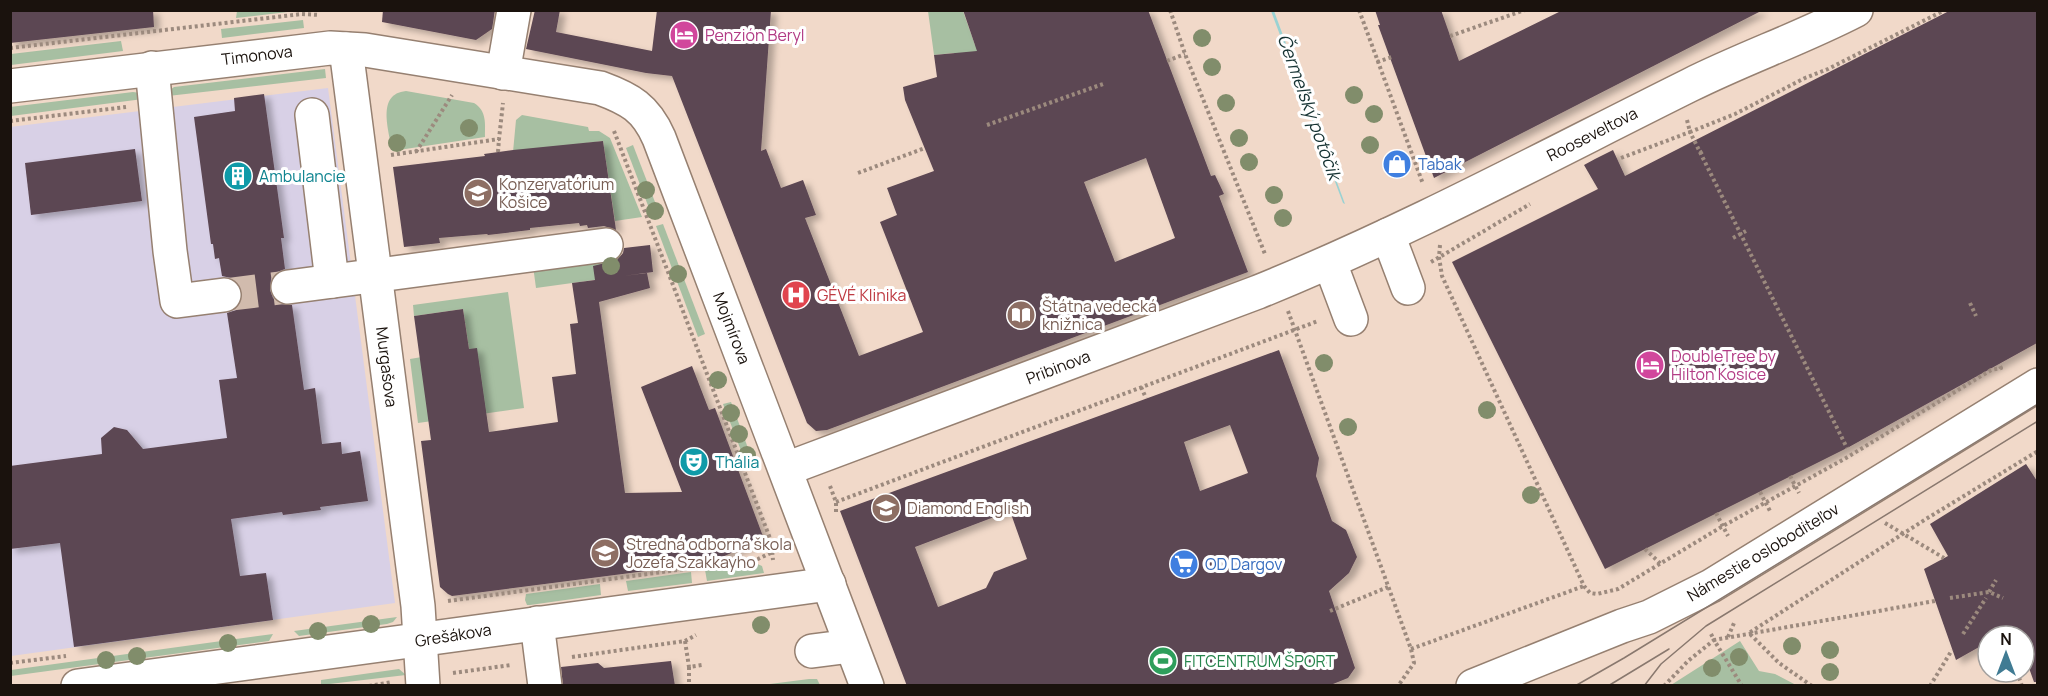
<svg xmlns="http://www.w3.org/2000/svg" width="2048" height="696" viewBox="0 0 2048 696" font-family="Manrope,sans-serif">
	<style>
		.medical { fill: #d8d0e6 }
		.green { fill: #a7bfa2 }
		.water { fill: #99d2d3 }
		.building { fill: #5c4652; fill-rule: evenodd; filter: url(#shadow) }
		.lines { fill: none; stroke-linecap: round; stroke-linejoin: round }
		.minor-tunnel { stroke: #d1bbad; stroke-width: 33; stroke-dasharray: 33 16; stroke-linecap: butt }
		.minor-casing { stroke: #968071; stroke-width: 36 }
		.path { stroke: #9c8a7e; stroke-width: 4; stroke-dasharray: 3 3; stroke-linecap: butt }
		.minor { stroke: #fff; stroke-width: 33 }
		.tram { stroke: #89786e; stroke-width: 1.5 }
		.path-bridge { stroke: #9c8a7e; stroke-width: 4; stroke-dasharray: 3 3; stroke-linecap: butt }
		.tree { fill: #818d6b }
		.labels { text-anchor: middle; stroke-width: 6; stroke-linejoin: round; paint-order: stroke }
		.hotel-label { font-size: 16px; fill: #b23c85; stroke: #fff; text-anchor: start }
		.street-label { font-size: 16px; fill: #1a120d; stroke: #fff }
		.shop-label { font-size: 16px; fill: #366cbe; stroke: #fff; text-anchor: start }
		.culture-label { font-size: 16px; fill: #0d838f; stroke: #fff; text-anchor: start }
		.education-label { font-size: 16px; fill: #785e54; stroke: #fff; text-anchor: start }
		.health-label { font-size: 16px; fill: #be3a42; stroke: #fff; text-anchor: start }
		.leisure-label { font-size: 16px; fill: #27864d; stroke: #fff; text-anchor: start }
		.water-label { font-size: 18px; font-style: italic; fill: #163333; stroke: #fff }
	</style>
	<defs>
		<filter id="shadow"><feDropShadow dx="6" dy="4" stdDeviation="3" flood-color="#0004"/></filter>
	</defs>
	<rect width="100%" height="100%" fill="#f1d9c9"/>
	<polygon class="medical" points="328,88 395,603 11,656 10,127"/>
	<g class="green">
		<polygon points="237,11 237,10 296,11 236,18"/>
		<polygon points="928,11 963,11 975,45 977,45 983,70 958,74 954,53 934,55"/>
		<polygon points="303,20 304,28 222,38 221,29"/>
		<polygon points="121,41 123,51 11,65 11,54"/>
		<polygon points="325,69 326,78 168,96 170,90 174,87"/>
		<path d="M406 91 474 103C487 111 485 124 485 137L392 151C389 130 376 94 406 91Z"/>
		<polygon points="133,92 140,93 143,99 11,116 10,107"/>
		<polygon points="522,115 588,127 589,131 599,131 610,138 642,217 615,221 603,141 513,152 516,120"/>
		<polygon points="633,145 660,215 652,216 626,148"/>
		<polygon points="663,224 705,334 698,337 656,226"/>
		<polygon points="620,255 623,276 536,288 533,266"/>
		<polygon points="508,292 524,408 418,423 410,359 469,349 463,309 414,316 413,305"/>
		<polygon points="731,402 752,459 745,461 723,404"/>
		<polygon points="755,563 762,566 764,573 707,581 705,570"/>
		<polygon points="691,572 692,583 628,591 626,581"/>
		<polygon points="600,584 601,595 530,605 527,605 525,600 526,594"/>
		<polygon points="397,617 393,622 387,624 299,636 294,631"/>
		<polygon points="273,634 269,641 11,676 11,670"/>
		<polygon points="1740,641 1759,671 1775,674 1796,685 1671,685"/>
		<polygon points="399,669 406,675 321,685 321,680"/>
		<polygon points="809,679 817,679 820,685 761,685"/>
	</g>
	<polygon class="water" points="1271,11 1274,11 1345,204 1343,203"/>
	<g class="building">
		<polygon points="10,10 153,10 154,27 10,43"/>
		<polygon points="383,10 495,10 492,29 476,40 382,22"/>
		<path d="M535 10H560L556 32 652 51 657 10H771L761 151 766 149 781 188 803 180 816 215 805 218 859 356 923 332 880 222 897 215 887 188 934 171 905 100 903 87 937 77 934 55 977 51 963 10H1148L1211 176 1215 175 1224 194 1219 196 1248 272 827 430 816 431 807 423 672 76 646 73 526 49ZM1146 158 1175 238 1115 262 1084 182Z"/>
		<polygon points="1375,10 1441,10 1459,61 1563,10 1763,10 1434,178 1378,25 1380,25"/>
		<polygon points="1951,10 2037,10 2037,343 1849,447 1605,569 1452,262 1598,189 1584,165 1595,159 1613,150 1625,176"/>
		<polygon points="264,94 284,238 281,238 285,269 277,272 271,279 270,290 273,298 280,304 292,305 304,390 315,388 322,444 341,442 342,454 360,451 368,501 320,507 321,510 283,515 282,512 231,519 240,576 266,573 273,620 74,647 60,543 10,549 10,466 102,454 101,438 114,427 127,430 143,449 227,438 219,380 237,378 227,313 236,310 241,303 243,293 238,283 231,278 222,276 219,258 215,259 213,244 211,244 194,117 235,111 234,98"/>
		<polygon points="603,141 616,230 604,226 588,228 587,225 580,226 579,223 530,228 530,230 488,235 487,234 439,238 440,243 404,247 393,167 485,156 484,154 513,150"/>
		<polygon points="135,149 142,201 31,215 25,163"/>
		<polygon points="650,245 653,272 623,276 647,273 650,288 599,302 625,493 682,492 641,387 692,366 709,410 715,408 764,539 708,563 452,596 448,594 440,587 421,441 431,440 414,316 463,309 469,349 477,348 489,432 558,422 552,377 576,374 570,324 578,323 572,283 595,280 593,266 617,260 623,253 624,248"/>
		<path d="M1279 350 1319 458 1316 476 1332 521 1346 530 1357 557 1349 573 1329 591 1355 668 1348 678 1328 686H907L840 511ZM1230 425 1248 473 1200 491 1184 442ZM1010 511 1027 559 994 572 986 588 938 607 915 547Z"/>
		<polygon points="2026,464 2037,481 2037,682 2034,682 2024,654 2024,636 2018,636 2015,628 2000,636 1988,636 1988,642 1956,660 1924,569 1948,556 1930,524"/>
		<polygon points="671,661 675,686 563,686 561,667 598,663 604,668"/>
	</g>
	<g class="lines">
		<polyline class="minor-tunnel" points="224,295 288,287"/>
		<g class="minor-casing">
			<g id="minor">
				<polyline points="346,49 418,606 423,686"/>
				<polyline points="152,68 170,251 177,301 224,295"/>
				<polyline points="503,73 514,10"/>
				<path d="M10 86 330 48 365 50 600 88C630 99 646 108 659 138L867 686"/>
				<polyline points="312,115 332,281"/>
				<polyline points="1388,235 1408,288"/>
				<polyline points="1330,263 1351,319"/>
				<polyline points="288,287 606,245"/>
				<path d="M786 469 1258 292C1406 232 1547 156 1690 85 1744 58 1802 38 1856 10"/>
				<polyline points="537,623 545,686"/>
				<polyline points="812,651 851,646"/>
				<polyline points="78,686 829,584"/>
				<polyline points="1473,686 1622,626 1649,617 1711,586 2038,385"/>
			</g>
		</g>
		<g class="path">
			<polyline points="1170,10 1185,54 1265,254"/>
			<polyline points="1359,10 1423,184"/>
			<polyline points="1450,36 1525,10"/>
			<polyline points="10,48 302,14 320,15"/>
			<polyline points="1167,61 1185,54"/>
			<polyline points="1377,62 1392,57"/>
			<polyline points="1687,120 1690,132 1735,114 1805,78 1828,69 1945,10"/>
			<polyline points="10,121 126,107"/>
			<polyline points="987,125 1103,84"/>
			<polyline points="614,131 771,541 773,560"/>
			<polyline points="416,152 452,95"/>
			<polyline points="498,152 499,139"/>
			<polyline points="1700,153 1705,150"/>
			<polyline points="391,155 499,139 503,103"/>
			<polyline points="1621,158 1690,132 1847,448"/>
			<polyline points="858,173 925,148"/>
			<polyline points="1440,245 1439,257 1442,276 1584,586 1590,593 1597,594 1618,589 1723,526 1846,458 1991,370 2001,368 1999,364"/>
			<polyline points="1431,262 1530,204"/>
			<polyline points="1970,303 1976,316"/>
			<polyline points="1288,311 1411,649 1414,663 1398,686"/>
			<polyline points="1141,387 1146,398"/>
			<polyline points="1790,476 1799,493"/>
			<polyline points="830,486 836,502 836,513"/>
			<polyline points="1760,492 1770,511"/>
			<polyline points="836,502 1318,321"/>
			<polyline points="1716,513 1728,536"/>
			<polyline points="1885,523 1944,558"/>
			<polyline points="1645,549 1662,565"/>
			<polyline points="1989,592 1996,580"/>
			<polyline points="1950,598 1989,592 2003,598"/>
			<polyline points="448,601 758,559 783,547"/>
			<polyline points="1330,611 1388,587"/>
			<polyline points="1711,634 1714,640 1935,601"/>
			<polyline points="1963,634 1986,598"/>
			<polyline points="2004,634 2004,636"/>
			<polyline points="1728,637 1734,623"/>
			<polyline points="685,641 689,667 702,665"/>
			<polyline points="1411,649 1584,586"/>
			<polyline points="572,657 685,641 696,635"/>
			<polyline points="10,663 66,656"/>
			<polyline points="689,667 689,686"/>
			<polyline points="2017,672 2022,686"/>
			<polyline points="453,673 511,665"/>
			<polyline points="369,686 392,682"/>
			<polyline points="1664,686 1688,661 1714,640 1742,686"/>
			<polyline points="1812,686 1779,663 1749,633 1926,519 2038,451"/>
			<polyline points="1930,686 1952,650"/>
		</g>
		<use href="#minor" class="minor"/>
		<g class="tram">
			<polyline points="1575,686 1624,658 2038,404"/>
			<polyline points="1608,686 1669,649"/>
			<polyline points="1644,686 1661,664 1706,626 2038,421"/>
		</g>
		<polyline class="path-bridge" points="1733,238 1746,231"/>
	</g>
	<g class="tree">
		<circle cx="1202" cy="38" r="9"/>
		<circle cx="1212" cy="67" r="9"/>
		<circle cx="1354" cy="95" r="9"/>
		<circle cx="1226" cy="103" r="9"/>
		<circle cx="1374" cy="114" r="9"/>
		<circle cx="469" cy="128" r="9"/>
		<circle cx="1239" cy="138" r="9"/>
		<circle cx="397" cy="143" r="9"/>
		<circle cx="1370" cy="145" r="9"/>
		<circle cx="1249" cy="162" r="9"/>
		<circle cx="646" cy="190" r="9"/>
		<circle cx="1274" cy="195" r="9"/>
		<circle cx="655" cy="211" r="9"/>
		<circle cx="1283" cy="218" r="9"/>
		<circle cx="611" cy="266" r="9"/>
		<circle cx="678" cy="274" r="9"/>
		<circle cx="1324" cy="363" r="9"/>
		<circle cx="718" cy="380" r="9"/>
		<circle cx="1487" cy="410" r="9"/>
		<circle cx="731" cy="413" r="9"/>
		<circle cx="1348" cy="427" r="9"/>
		<circle cx="739" cy="434" r="9"/>
		<circle cx="747" cy="455" r="9"/>
		<circle cx="1531" cy="495" r="9"/>
		<circle cx="371" cy="624" r="9"/>
		<circle cx="761" cy="625" r="9"/>
		<circle cx="318" cy="631" r="9"/>
		<circle cx="228" cy="643" r="9"/>
		<circle cx="1792" cy="646" r="9"/>
		<circle cx="1830" cy="650" r="9"/>
		<circle cx="137" cy="656" r="9"/>
		<circle cx="1739" cy="657" r="9"/>
		<circle cx="106" cy="660" r="9"/>
		<circle cx="1712" cy="668" r="9"/>
		<circle cx="1830" cy="672" r="9"/>
	</g>
	<defs>
		<g id="hotel-disc" transform="scale(1.5)"><circle r="9.5" fill="#d1479c" stroke="#fff"/><path d="M-6-4.5h1.5V1H6V5H4.5V3h-9V5H-6ZM-4 0a1.8 1.8 0 1 1 3.6 0ZM.5 0V-2.5h3Q6-2.5 6 0Z" fill="#fff"/></g>
		<g id="shop-disc" transform="scale(1.5)"><circle r="9.5" fill="#3f7fe0" stroke="#fff"/><path d="M-5-2.5h2.3a2.7 3.5 0 0 1 5.4 0H5L5.5 6h-11ZM-1.5-2.5h3a1.5 2.3 0 0 0-3 0Z" fill="#fff"/></g>
		<g id="building-disc" transform="scale(1.5)"><circle r="9.5" fill="#0f9aa8" stroke="#fff"/><path d="M-4-6H4V6H1V3H-1V6H-4ZM-2.5-4.3h1.7v1.8h-1.7ZM.8-4.3h1.7v1.8H.8ZM-2.5-1h1.7V.8h-1.7ZM.8-1h1.7V.8H.8Z" fill="#fff"/></g>
		<g id="school-disc" transform="scale(1.5)"><circle r="9.5" fill="#8d6e63" stroke="#fff"/><path d="M0-5L7-2L0 1L-7-2ZM-4 1L0 2.5L4 1V4Q0 6-4 4Z" fill="#fff"/></g>
		<g id="hospital-disc" transform="scale(1.5)"><circle r="9.5" fill="#e0444e" stroke="#fff"/><path d="M-5-5h3v3.5h4V-5h3V5h-3V1.5h-4V5h-3Z" fill="#fff"/></g>
		<g id="library-disc" transform="scale(1.5)"><circle r="9.5" fill="#8d6e63" stroke="#fff"/><path d="M-6-4Q-3-5.5-.7-3.5V5Q-3 3-6 4ZM6-4Q3-5.5 .7-3.5V5Q3 3 6 4Z" fill="#fff"/></g>
		<g id="theatre-disc" transform="scale(1.5)"><circle r="9.5" fill="#0f9aa8" stroke="#fff"/><path d="M-5-5.5Q0-4 5-5.5V0Q5 5 0 6Q-5 5-5 0ZM-3.3-2.5H-1v1.5H-3.3ZM1-2.5H3.3v1.5H1ZM-2.8 1Q0 5.5 2.8 1Z" fill="#fff"/></g>
		<g id="supermarket-disc" transform="scale(1.5)"><circle r="9.5" fill="#3f7fe0" stroke="#fff"/><path d="M-6-5.5h2.5l.6 2H6L4.5 2H-2.5L-4.4-4H-6ZM-1.5 3.2a1.3 1.3 0 1 0 .1 0ZM3 3.2a1.3 1.3 0 1 0 .1 0Z" fill="#fff"/></g>
		<g id="stadium-disc" transform="scale(1.5)"><circle r="9.5" fill="#2e9e5b" stroke="#fff"/><path d="M0-5a6.5 5 0 1 0 0 10a6.5 5 0 1 0 0-10ZM-3.5-1.8h7v3.6h-7Z" fill="#fff"/></g>
	</defs>
	<g fill-rule="evenodd">
		<use href="#hotel-disc" x="684" y="35"/>
		<use href="#shop-disc" x="1397" y="164"/>
		<use href="#building-disc" x="238" y="176"/>
		<use href="#school-disc" x="478" y="193"/>
		<use href="#hospital-disc" x="796" y="295"/>
		<use href="#library-disc" x="1021" y="315"/>
		<use href="#hotel-disc" x="1650" y="365"/>
		<use href="#theatre-disc" x="694" y="462"/>
		<use href="#school-disc" x="886" y="508"/>
		<use href="#school-disc" x="605" y="553"/>
		<use href="#supermarket-disc" x="1184" y="564"/>
		<use href="#stadium-disc" x="1163" y="661"/>
	</g>
	<g class="labels">
		<g class="hotel-label">
			<text x="705" y="41">Penzión Beryl</text>
			<text x="1671" y="362">DoubleTree by<tspan x="1671" dy="18">Hilton Kosice</tspan></text>
		</g>
		<g class="street-label">
			<text transform="translate(257 55) rotate(-7)" y="6">Timonova</text>
			<text transform="translate(1592 134) rotate(-27)" y="6">Rooseveltova</text>
			<text transform="translate(732 328) rotate(69)" y="6">Mojmírova</text>
			<text transform="translate(387 367) rotate(83)" y="6">Murgašova</text>
			<text transform="translate(1058 367) rotate(-21)" y="6">Pribinova</text>
			<text transform="translate(1763 552) rotate(-31)" y="6">Námestie osloboditeľov</text>
			<text transform="translate(453 635) rotate(-9)" y="6">Grešákova</text>
		</g>
		<g class="shop-label">
			<text x="1418" y="170">Tabak</text>
			<text x="1205" y="570">OD Dargov</text>
		</g>
		<g class="culture-label">
			<text x="259" y="182">Ambulancie</text>
			<text x="715" y="468">Thália</text>
		</g>
		<g class="education-label">
			<text x="499" y="190">Konzervatórium<tspan x="499" dy="18">Košice</tspan></text>
			<text x="1042" y="312">Štátna vedecká<tspan x="1042" dy="18">knižnica</tspan></text>
			<text x="907" y="514">Diamond English</text>
			<text x="626" y="550">Stredná odborná škola<tspan x="626" dy="18">Jozefa Szakkayho</tspan></text>
		</g>
		<g class="health-label">
			<text x="817" y="301">GÉVÉ Klinika</text>
		</g>
		<g class="leisure-label">
			<text x="1184" y="667">FITCENTRUM ŠPORT</text>
		</g>
		<g class="water-label">
			<text transform="translate(1309 107) rotate(70)" y="6">Čermeľský potôčik</text>
		</g>
	</g>
	<rect width="2048" height="696" fill="none" stroke="#1a120d" stroke-width="24"/>
	<g transform="translate(2006 654)"><circle r="28" fill="#ffffff" stroke="#a3a09e" stroke-width="1.5"/>
	<path d="M0-4.5L10 22L0 15L-10 22Z" fill="#407b93"/>
	<text y="-9" font-size="16" font-weight="bold" text-anchor="middle" fill="#1a120d">N</text>
	</g>
</svg>
